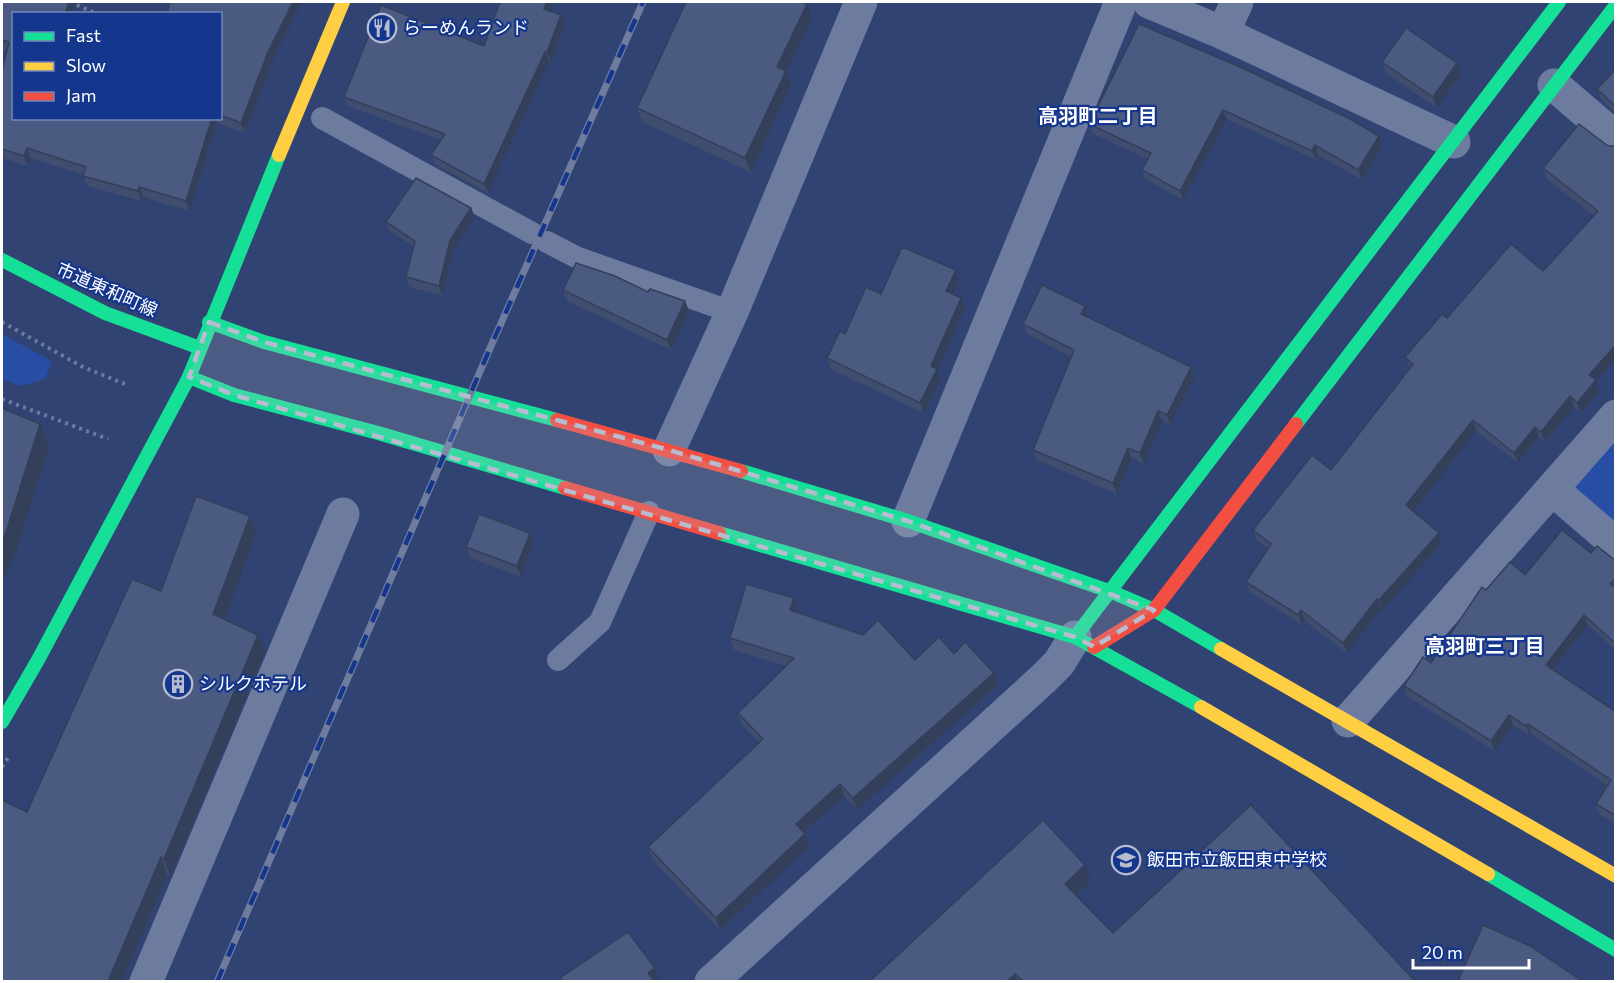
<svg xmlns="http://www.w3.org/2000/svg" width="1617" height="983" viewBox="0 0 1617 983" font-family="Commissioner,'Noto Sans JP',sans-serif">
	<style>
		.green { fill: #284da4 }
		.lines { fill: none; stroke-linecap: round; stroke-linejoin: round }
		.path { stroke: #6c7b9e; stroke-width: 4; stroke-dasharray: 3 4.5; stroke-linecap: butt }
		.lane { stroke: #6c7b9e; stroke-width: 22 }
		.street { stroke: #6c7b9e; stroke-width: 33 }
		.fast { stroke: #16e098; stroke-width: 14 }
		.slow { stroke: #ffcf43; stroke-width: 14 }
		.jam { stroke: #f24e42; stroke-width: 14 }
		.rail-casing { stroke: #6f7c9d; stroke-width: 7 }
		.rail { stroke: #15368d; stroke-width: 4.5; stroke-dasharray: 14; stroke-linecap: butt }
		.wall { fill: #404d6e }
		.shaded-wall { fill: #343f5a }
		.building { fill: #4b5a80; stroke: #343f5a; stroke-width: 1.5 }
		.marked { fill: #b7bdce; fill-opacity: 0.2; stroke: #b7bdce; stroke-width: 4.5; stroke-dasharray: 12 8; stroke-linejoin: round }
		.labels { text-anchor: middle; stroke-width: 4.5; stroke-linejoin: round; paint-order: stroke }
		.poi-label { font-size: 18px; fill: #fff; stroke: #15368d; text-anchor: start }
		.street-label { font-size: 18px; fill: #fff; stroke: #15368d }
		.neighbourhood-label { font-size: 20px; font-weight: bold; fill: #fff; stroke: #15368d }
	</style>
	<rect width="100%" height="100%" fill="#304372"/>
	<g class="green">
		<polygon points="2,334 52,361 45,379 21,386 2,379"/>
		<polygon points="1615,436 1615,527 1575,493 1576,480"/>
	</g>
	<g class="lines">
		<g class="path">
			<polyline points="70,2 97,14"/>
			<polyline points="2,322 83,367 125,384"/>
			<polyline points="2,399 108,439"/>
			<polyline points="2,767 8,758"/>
		</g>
		<g class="lane">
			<polyline points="322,118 532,233"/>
			<polyline points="547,242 578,258 732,312"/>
			<polyline points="558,660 600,622 649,512"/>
		</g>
		<g class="street">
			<polyline points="1149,2 1223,33 1454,142"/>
			<polyline points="1223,33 1237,2"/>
			<polyline points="1554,85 1616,138"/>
			<polyline points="669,450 732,312 861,2"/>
			<polyline points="1552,489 1616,544"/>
			<polyline points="908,521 1121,2"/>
			<polyline points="1348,721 1616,416"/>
			<polyline points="146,982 343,514"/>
			<polyline points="711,982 1044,678 1059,663 1075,637"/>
		</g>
		<g class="fast">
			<polyline points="2,260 105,313 200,348"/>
			<polyline points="209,322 264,342 557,420"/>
			<polyline points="189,377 234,395 378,433 565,488"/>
			<polyline points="1296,424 1616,5"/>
			<polyline points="741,471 908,521 1112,592 1154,610 1221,649"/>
			<polyline points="719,533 1075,637 1201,707"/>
			<polyline points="1075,637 1559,2"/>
			<polyline points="2,722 38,660 189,377 279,155"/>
			<polyline points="1488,874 1616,950"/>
		</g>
		<g class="slow">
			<polyline points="279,155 343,2"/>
			<polyline points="1221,649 1616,876"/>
			<polyline points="1201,707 1488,874"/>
		</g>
		<g class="jam">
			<polyline points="557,420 741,471"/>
			<polyline points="565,488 719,533"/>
			<polyline points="1094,647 1154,610 1296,424"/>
		</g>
		<g class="rail-casing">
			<polyline id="rail" points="217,982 491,346 643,2"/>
		</g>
		<use href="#rail" class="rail"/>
	</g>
	<g class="wall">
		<polygon points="2,2 75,2 72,14 14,14 14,118 220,118 220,14 272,62 245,133 217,123 189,211 143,197 141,201 87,186 84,175 30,158 28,166 2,158 2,70 7,51 2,49"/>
		<polygon points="550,11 565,24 551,62 549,61 488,193 435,164 431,155 441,140 348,106 344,97 484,46"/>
		<polygon points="812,18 786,72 791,85 751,172 642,122 637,108"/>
		<polygon points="1139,24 1382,145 1362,180 1318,155 1316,160 1227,119 1183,200 1145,179 1142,170 1148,159 1093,134 1089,124"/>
		<polygon points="1382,62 1457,63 1461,74 1437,108 1386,73"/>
		<polygon points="1616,69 1616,114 1601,99 1597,89"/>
		<polygon points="1608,146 1596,381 1600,391 1581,413 1574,407 1545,442 1539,437 1518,463 1476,431 1413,511 1439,533 1442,543 1382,611 1381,609 1347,653 1305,621 1302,625 1250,592 1246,582 1268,548 1257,540 1253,530 1331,470 1410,368 1405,357 1447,318 1543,271 1594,216 1547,179 1543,168"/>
		<polygon points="471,208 475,217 454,249 442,295 409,287 406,277 414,247 390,231 386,222"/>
		<polygon points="956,270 959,280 953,294 961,298 965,308 937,370 941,379 924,413 830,369 827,358 845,334 881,294"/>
		<polygon points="563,290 648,292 685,301 689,311 671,350 567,301"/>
		<polygon points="1085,306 1088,317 1191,367 1195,377 1170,425 1162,421 1144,464 1131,458 1117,494 1037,460 1033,450 1071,357 1027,334 1023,324"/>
		<polygon points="250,516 256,533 224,619 265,652 170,876 27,812 161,591"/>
		<polygon points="530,533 533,543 521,577 470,558 466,547"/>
		<polygon points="1591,553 1616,561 1616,650 1588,625 1553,670 1616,712 1616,824 1599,814 1596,804 1607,785 1531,734 1530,736 1513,725 1495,751 1407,696 1404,686 1431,663 1486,590"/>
		<polygon points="798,610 797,613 915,660 954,654 994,673 998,685 857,810 844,796 804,833 810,846 720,930 652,859 648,847 760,743 742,725 738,713 786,666 734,650 730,638"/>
		<polygon points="1091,881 1075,895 1113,933 1415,981 870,981"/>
	</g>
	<g class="shaded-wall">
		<polygon points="69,2 75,2 72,14 65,14"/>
		<polygon points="293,2 302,2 272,62 245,133 241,123 268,52"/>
		<polygon points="547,2 554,2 548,18 544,9"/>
		<polygon points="807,4 812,18 786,72 791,85 751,172 745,158 777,67"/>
		<polygon points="561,15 565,24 551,62 547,52"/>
		<polygon points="545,52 549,61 488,193 484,184"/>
		<polygon points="1457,63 1461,74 1437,108 1433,97"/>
		<polygon points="1223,110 1227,119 1183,200 1180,191"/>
		<polygon points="212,118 216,118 217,123 189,211 186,201"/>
		<polygon points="1379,136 1382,145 1362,180 1358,170"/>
		<polygon points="1315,145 1318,155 1316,160 1312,151"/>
		<polygon points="27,148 30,158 28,166 24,156"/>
		<polygon points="139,187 143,197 141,201 138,191"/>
		<polygon points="471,208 475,217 454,249 442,295 439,286 450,240"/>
		<polygon points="956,270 959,280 950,302 946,291"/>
		<polygon points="961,298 965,308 937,370 941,379 924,413 920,403 931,366"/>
		<polygon points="685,301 689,311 671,350 667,340"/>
		<polygon points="1085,306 1088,316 1085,324 1081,314"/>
		<polygon points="1616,345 1616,359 1596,381 1600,391 1581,413 1577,403 1589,375"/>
		<polygon points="1191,367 1195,377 1170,425 1167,415"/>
		<polygon points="1570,396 1574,407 1545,442 1541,432"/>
		<polygon points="1158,411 1162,421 1144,464 1140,453"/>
		<polygon points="1473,420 1476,431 1410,516 1406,505"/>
		<polygon points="40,424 49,447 15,555 2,580 2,541"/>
		<polygon points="1535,427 1539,437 1518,463 1514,453"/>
		<polygon points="1128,448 1131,458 1117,494 1113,483"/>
		<polygon points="250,516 256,533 220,632 213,614"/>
		<polygon points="530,533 533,543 521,577 517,566"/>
		<polygon points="1439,533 1442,543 1382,611 1379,600"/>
		<polygon points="1616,578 1616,592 1610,584"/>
		<polygon points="794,598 798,610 795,622 790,610"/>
		<polygon points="1377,599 1381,609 1347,653 1343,643"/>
		<polygon points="1301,610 1305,621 1302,625 1298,615"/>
		<polygon points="1584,615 1588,625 1549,675 1546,665"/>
		<polygon points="258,635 265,652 170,876 164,859"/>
		<polygon points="994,673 998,685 857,810 853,798"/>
		<polygon points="1509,715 1513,725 1495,751 1491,741"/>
		<polygon points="1528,724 1531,734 1530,736 1526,726"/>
		<polygon points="840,784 844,796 800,836 796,824"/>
		<polygon points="805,834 810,846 720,930 716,918"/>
		<polygon points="161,857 167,875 122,981 108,981"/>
		<polygon points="1085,865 1091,881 1070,900 1065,884"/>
		<polygon points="655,968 659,979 654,981 648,973"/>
		<polygon points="1015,974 1018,981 1007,981"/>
	</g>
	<g class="building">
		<polygon points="2,2 69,2 65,14 14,14 14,118 212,118 186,201 139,187 138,191 83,176 86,167 27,148 24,156 2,149 2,70 9,42 2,40"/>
		<polygon points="169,2 293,2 268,52 241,123 220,115 220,14 168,14"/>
		<polygon points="500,2 547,2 544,9 561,15 547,52 545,52 484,184 431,155 445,134 344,97 381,5 484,46"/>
		<polygon points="686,2 802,2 807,4 777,67 786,71 745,158 637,108"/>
		<polygon points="1139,24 1240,67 1350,119 1379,136 1358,170 1315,145 1312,151 1223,110 1180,191 1142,170 1151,153 1089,124"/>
		<polygon points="1406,28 1457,63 1433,97 1382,62"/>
		<polygon points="1616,69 1616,107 1597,89"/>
		<polygon points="1579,124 1608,146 1616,146 1616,345 1589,375 1596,380 1577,403 1570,396 1541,432 1535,427 1514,453 1473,420 1406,505 1439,533 1379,600 1377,599 1343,643 1301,610 1298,615 1246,582 1271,544 1253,530 1312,455 1331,470 1413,364 1405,357 1442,314 1447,318 1511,244 1543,271 1598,211 1543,168"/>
		<polygon points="416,178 471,208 450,240 439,286 406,277 415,241 386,222"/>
		<polygon points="902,247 956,270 946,291 961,298 931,366 937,369 920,403 827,358 840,331 845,334 866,287 881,294"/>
		<polygon points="576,263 615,276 648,292 650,289 685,301 667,340 563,290"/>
		<polygon points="1042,285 1085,306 1081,314 1191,367 1167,415 1158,411 1140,453 1128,448 1113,483 1033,450 1074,350 1023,324"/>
		<polygon points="2,408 40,424 6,532 2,541"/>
		<polygon points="196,496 250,516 213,614 258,635 164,859 161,857 108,981 2,981 2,800 27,812 132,579 161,591"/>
		<polygon points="479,514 530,533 517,566 466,547"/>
		<polygon points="1562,530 1591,553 1597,546 1616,561 1616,578 1610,584 1616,588 1616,644 1584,615 1546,665 1616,712 1616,816 1596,804 1611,780 1528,724 1526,726 1509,715 1491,741 1404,686 1423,657 1431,663 1482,587 1486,590 1510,562 1525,575"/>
		<polygon points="746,584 794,598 790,610 863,635 878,620 915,660 939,637 954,654 965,642 994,673 853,798 840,784 796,824 805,834 716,918 648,847 763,739 738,713 794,658 730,638"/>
		<polygon points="1251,805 1415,981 1023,981 1015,974 1007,981 870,981 1043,820 1085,865 1065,884 1113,933"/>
		<polygon points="1483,925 1530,946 1582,981 1458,981"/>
		<polygon points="628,932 655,968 648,973 654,981 562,981 560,978"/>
	</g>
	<path class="marked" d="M209 322 264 342 669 450 908 521 1154 610 1094 647 1075 637 234 395 189 377Z"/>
	<defs>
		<g id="restaurant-ring" transform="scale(1.5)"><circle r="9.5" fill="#15368d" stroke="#b7bdce" stroke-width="1.5"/><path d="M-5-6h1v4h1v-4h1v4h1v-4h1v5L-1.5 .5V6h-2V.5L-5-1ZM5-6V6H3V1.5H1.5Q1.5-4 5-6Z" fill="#b7bdce"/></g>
		<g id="building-ring" transform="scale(1.5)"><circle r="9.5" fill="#15368d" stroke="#b7bdce" stroke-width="1.5"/><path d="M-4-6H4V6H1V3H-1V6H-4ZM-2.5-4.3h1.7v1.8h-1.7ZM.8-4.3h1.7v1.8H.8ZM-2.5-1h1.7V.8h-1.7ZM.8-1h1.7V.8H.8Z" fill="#b7bdce"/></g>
		<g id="school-ring" transform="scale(1.5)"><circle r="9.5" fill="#15368d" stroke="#b7bdce" stroke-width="1.5"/><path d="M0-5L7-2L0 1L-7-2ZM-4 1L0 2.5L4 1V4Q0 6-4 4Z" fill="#b7bdce"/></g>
	</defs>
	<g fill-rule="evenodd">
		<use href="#restaurant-ring" x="382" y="28"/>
		<use href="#building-ring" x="178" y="684"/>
		<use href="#school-ring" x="1126" y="860"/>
	</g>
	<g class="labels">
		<g class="poi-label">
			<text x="403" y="34">らーめんランド</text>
			<text x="199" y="690">シルクホテル</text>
			<text x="1147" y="866">飯田市立飯田東中学校</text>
		</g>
		<g class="street-label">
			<text transform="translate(107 290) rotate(24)" y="6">市道東和町線</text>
		</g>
		<g class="neighbourhood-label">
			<text x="1098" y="123">高羽町二丁目</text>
			<text x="1485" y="653">高羽町三丁目</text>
		</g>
	</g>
	<rect width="1617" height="983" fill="none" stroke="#ffffff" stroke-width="6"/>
	<rect x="12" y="12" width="210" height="108" fill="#15368d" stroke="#7386bb" stroke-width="1.5"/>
	<rect x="24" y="32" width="30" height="9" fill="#16e098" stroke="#7386bb" stroke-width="1.5"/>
	<text x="66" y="42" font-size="18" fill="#ffffff">Fast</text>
	<rect x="24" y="62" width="30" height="9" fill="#ffcf43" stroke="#7386bb" stroke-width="1.5"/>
	<text x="66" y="72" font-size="18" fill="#ffffff">Slow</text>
	<rect x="24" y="92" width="30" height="9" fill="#f24e42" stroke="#7386bb" stroke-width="1.5"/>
	<text x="66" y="102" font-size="18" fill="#ffffff">Jam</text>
	<path d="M1413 959v9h116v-9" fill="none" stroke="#ffffff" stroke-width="3"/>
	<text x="1422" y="959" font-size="18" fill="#ffffff" stroke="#15368d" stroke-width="4.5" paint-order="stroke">20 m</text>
</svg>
